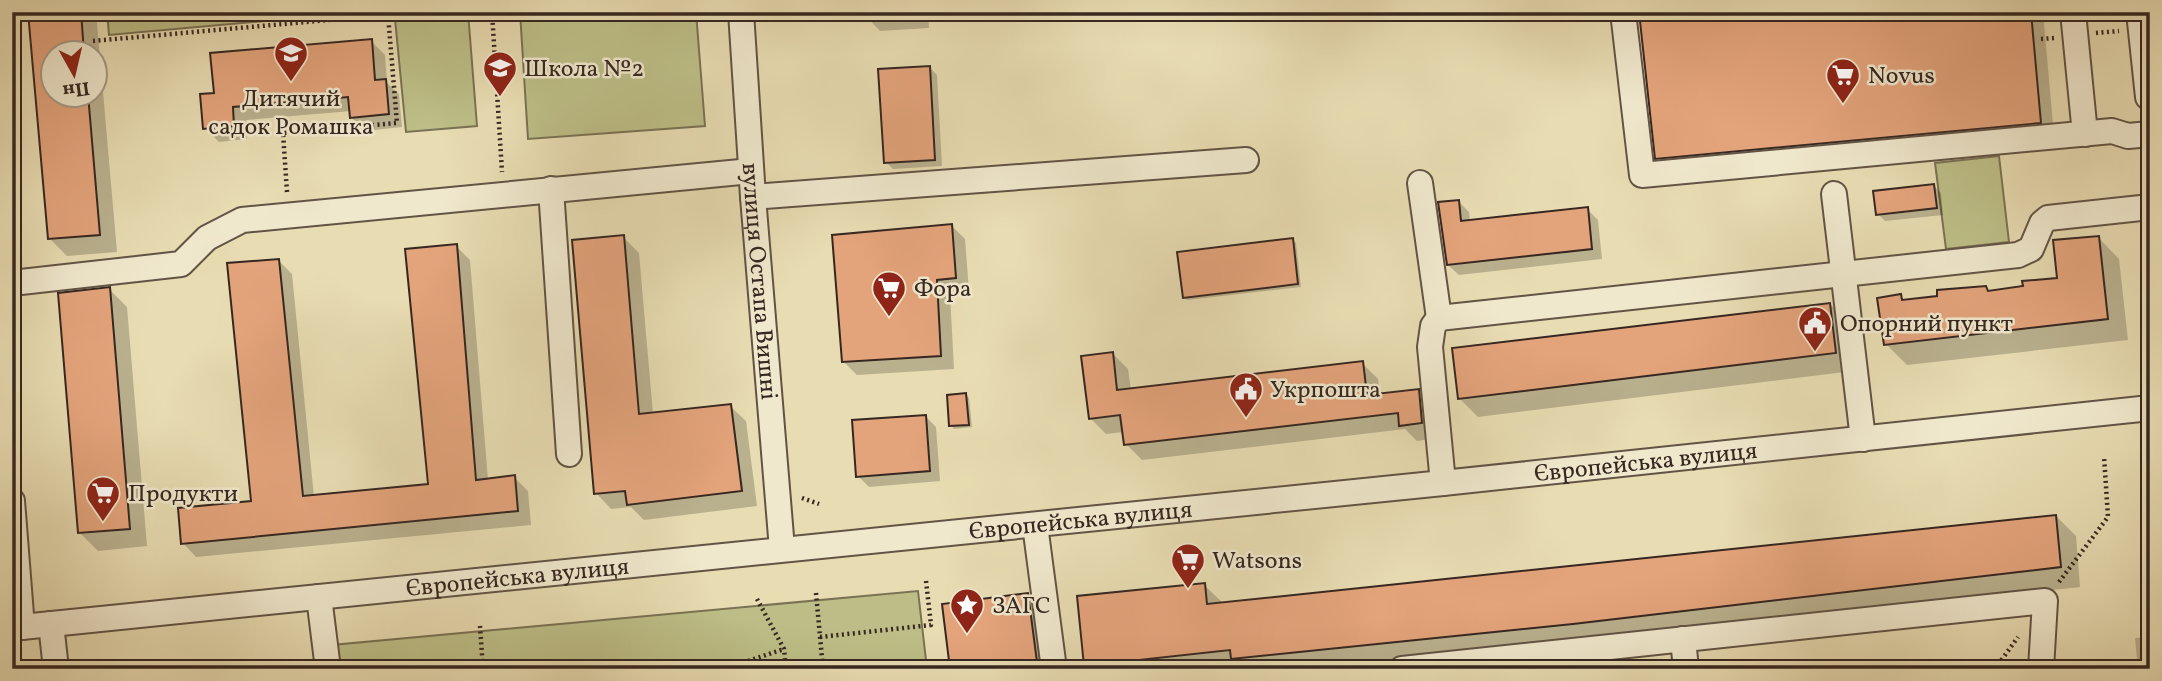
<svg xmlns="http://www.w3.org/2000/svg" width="2162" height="681" viewBox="0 0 2162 681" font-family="Vollkorn,serif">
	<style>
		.green { fill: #bdbe87; stroke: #7a7254; stroke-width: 2 }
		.shadow { fill: #0003; fill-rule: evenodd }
		.building { fill: #e3a37b; stroke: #362721; stroke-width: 2 }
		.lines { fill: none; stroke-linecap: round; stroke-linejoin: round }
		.minor-casing { stroke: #625445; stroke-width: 28 }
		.path { stroke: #362721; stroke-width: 4.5; stroke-dasharray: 2 3.5; stroke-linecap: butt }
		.minor { stroke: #f0e8cd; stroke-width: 24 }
		.labels { text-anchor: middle; stroke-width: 5; stroke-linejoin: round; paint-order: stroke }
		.poi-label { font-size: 24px; fill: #362721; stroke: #f0e8cd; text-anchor: start }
		.street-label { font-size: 24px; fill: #362721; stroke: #f0e8cd }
	</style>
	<rect width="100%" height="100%" fill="#e8dcb2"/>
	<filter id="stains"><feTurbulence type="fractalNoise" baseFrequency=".00286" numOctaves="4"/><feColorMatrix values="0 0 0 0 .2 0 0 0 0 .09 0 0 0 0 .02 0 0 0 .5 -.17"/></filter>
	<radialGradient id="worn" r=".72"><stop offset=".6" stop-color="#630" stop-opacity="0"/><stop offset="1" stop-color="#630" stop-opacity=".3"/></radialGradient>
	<g class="green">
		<polygon points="107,12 365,12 109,35"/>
		<polygon points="468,12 477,126 406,132 395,19"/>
		<polygon points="520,12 696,12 705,126 528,139"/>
		<polygon points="1999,156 2009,242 1946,249 1935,163"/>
		<polygon points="918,591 927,669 335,669 332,645"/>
	</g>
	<g class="shadow">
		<path d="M30 12H96L117 252 67 256 49 238ZM52 52H94V94H52Z"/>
		<polygon points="928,12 929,28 880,31 862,12"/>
		<polygon points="1643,12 2043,12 2054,136 1670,172 1657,158"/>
		<polygon points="371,41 385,55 387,83 399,94 402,127 365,131 351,117 351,111 246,120 247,139 219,142 205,128 215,94"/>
		<polygon points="930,68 937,75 942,166 893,169 886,162"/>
		<polygon points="1934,186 1941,193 1943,215 1885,221 1878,214"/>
		<polygon points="1458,201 1469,212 1470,222 1587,209 1598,220 1602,259 1459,275 1448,265"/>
		<polygon points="952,226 965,239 969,291 950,294 954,369 857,375 843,361"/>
		<polygon points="623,237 639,253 653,414 730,406 746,421 757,506 644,520 631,507 611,509 596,493"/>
		<polygon points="2098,237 2119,259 2128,340 1907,365 1886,344 1900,296 1905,301 1986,288 1990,292 2059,279"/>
		<polygon points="1292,240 1296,243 1301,287 1187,300 1184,297"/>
		<polygon points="456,246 470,260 488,480 514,477 528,491 531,525 196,557 183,543 253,502 279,261 292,274 314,497 429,485"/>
		<polygon points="109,289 127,307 147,546 98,551 80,533"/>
		<polygon points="1830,304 1848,322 1853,371 1478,417 1460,399"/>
		<polygon points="1112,353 1128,369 1131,390 1362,363 1378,379 1380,395 1418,391 1434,407 1437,438 1417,441 1405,429 1142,460 1126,444 1124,432 1106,434 1090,418"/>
		<polygon points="966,395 969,398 972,427 954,429 951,425"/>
		<polygon points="925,416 936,427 940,481 869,487 858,476"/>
		<polygon points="2150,502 2150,555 2144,503"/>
		<polygon points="2056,516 2076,536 2080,587 1346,669 1090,669 1086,665 1204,585 1224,604"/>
		<polygon points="1027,595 1042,609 1050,669 951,669"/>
		<polygon points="2150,637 2150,669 2138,669 2135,638"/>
	</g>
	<g class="building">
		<polygon points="28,12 81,12 84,52 52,52 52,94 88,94 100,235 48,239"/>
		<polygon points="1639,12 2031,12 2041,123 1655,159"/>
		<polygon points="372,39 375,80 386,79 389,114 350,118 348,97 233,107 234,126 203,129 200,94 214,93 210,53"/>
		<polygon points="930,66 935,160 884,163 878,69"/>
		<polygon points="1934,184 1937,208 1876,215 1873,191"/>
		<polygon points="1459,200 1461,221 1588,207 1592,249 1447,265 1438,202"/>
		<polygon points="952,224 956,278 937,280 941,356 842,362 832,235"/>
		<polygon points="624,235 639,414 731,404 742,491 627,505 625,491 594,494 572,240"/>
		<polygon points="2099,236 2108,319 1884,345 1877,298 1901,294 1902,300 1937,296 1937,290 1986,286 1988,291 2023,286 2022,281 2057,278 2053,240"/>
		<polygon points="1293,238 1298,284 1183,298 1177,252"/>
		<polygon points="457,244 476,480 515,475 518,511 181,544 178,508 251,501 227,263 279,259 303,496 428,484 405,249"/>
		<polygon points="110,287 130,529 78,533 58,293"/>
		<polygon points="1830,303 1836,353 1458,399 1452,348"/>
		<polygon points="1113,352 1117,390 1363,361 1367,395 1419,389 1422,423 1399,426 1398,413 1124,445 1120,415 1089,419 1081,356"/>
		<polygon points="966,393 969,425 949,426 947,395"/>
		<polygon points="926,415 930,471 856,477 852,420"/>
		<polygon points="2056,515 2061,567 1573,624 1231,659 1230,650 1084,666 1077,596 1205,583 1207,604"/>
		<polygon points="1028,593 1037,662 981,669 950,669 942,604"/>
	</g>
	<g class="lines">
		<g class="minor-casing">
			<g id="minor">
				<path id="s1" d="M741 12 753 197 782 549"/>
				<polyline points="1623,12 1642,175 2112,131 2128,136 2150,134"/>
				<polyline points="2073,12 2085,134"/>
				<polyline points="2139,12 2148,97"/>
				<polyline points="1420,183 1439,318"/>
				<polyline points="551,189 569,454"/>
				<polyline points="1834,194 1863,439"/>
				<polyline points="753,197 1246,160"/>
				<polyline points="12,283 181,264 207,238 242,220 751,171"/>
				<polyline points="1443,483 1430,347 1433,326 1439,318 2018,255 2031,249 2042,223 2048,218 2150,207"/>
				<polyline points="12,501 22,627"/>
				<polyline points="1035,525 1054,669"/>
				<polyline points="319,597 328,669"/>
				<polyline points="51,624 56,669"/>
				<path id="s2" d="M12 628 1443 483 2150 408"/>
				<polyline points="1683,639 1686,669"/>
				<polyline points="1402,669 2045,601 2041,669"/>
			</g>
		</g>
		<g class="path">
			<polyline points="492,12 502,172"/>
			<polyline points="2096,33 2119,31"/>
			<polyline points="2041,39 2054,38"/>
			<polyline points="93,41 418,12"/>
			<polyline points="287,192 283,133 397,123 388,15"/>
			<polyline points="802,498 819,504"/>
			<polyline points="2059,582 2108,517 2104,456"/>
			<polyline points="816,593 823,669"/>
			<polyline points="757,599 784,649 786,669"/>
			<polyline points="480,626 483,669"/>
			<polyline points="820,637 931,625 926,581"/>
			<polyline points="659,669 745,662"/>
			<polyline points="742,669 745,662 784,649"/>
			<polyline points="1995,669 2018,637"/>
		</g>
		<use href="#minor" class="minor"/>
	</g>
	<defs>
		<g id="school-pin" transform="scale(1.75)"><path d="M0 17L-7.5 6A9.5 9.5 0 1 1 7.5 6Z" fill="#8f2418" stroke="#f0e8cd"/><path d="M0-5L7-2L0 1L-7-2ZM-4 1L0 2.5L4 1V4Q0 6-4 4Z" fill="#fff"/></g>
		<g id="supermarket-pin" transform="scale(1.75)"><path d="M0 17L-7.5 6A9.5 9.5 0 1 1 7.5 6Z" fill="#8f2418" stroke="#f0e8cd"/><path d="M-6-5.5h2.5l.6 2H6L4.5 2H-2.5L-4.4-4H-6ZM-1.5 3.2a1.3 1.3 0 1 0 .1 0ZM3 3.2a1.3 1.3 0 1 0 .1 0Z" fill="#fff"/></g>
		<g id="civic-pin" transform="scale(1.75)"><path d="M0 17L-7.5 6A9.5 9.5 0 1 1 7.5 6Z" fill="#8f2418" stroke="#f0e8cd"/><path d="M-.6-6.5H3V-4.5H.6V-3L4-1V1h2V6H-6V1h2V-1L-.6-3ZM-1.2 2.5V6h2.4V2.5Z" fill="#fff"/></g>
		<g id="sight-pin" transform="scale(1.75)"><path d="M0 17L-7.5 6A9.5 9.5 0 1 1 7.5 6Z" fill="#8f2418" stroke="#f0e8cd"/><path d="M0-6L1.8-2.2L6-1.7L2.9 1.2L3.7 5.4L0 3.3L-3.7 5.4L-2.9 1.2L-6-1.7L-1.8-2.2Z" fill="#fff"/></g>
	</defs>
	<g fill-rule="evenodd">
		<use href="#school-pin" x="291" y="53"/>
		<use href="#school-pin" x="500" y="68"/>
		<use href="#supermarket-pin" x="1843" y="75"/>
		<use href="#supermarket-pin" x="889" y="288"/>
		<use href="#civic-pin" x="1815" y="323"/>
		<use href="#civic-pin" x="1246" y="389"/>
		<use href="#supermarket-pin" x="103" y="493"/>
		<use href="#supermarket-pin" x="1188" y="560"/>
		<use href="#sight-pin" x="967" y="605"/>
	</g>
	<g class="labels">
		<g class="poi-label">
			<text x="524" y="76">Школа №2</text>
			<text x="1868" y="83">Novus</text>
			<text x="291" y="106" text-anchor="middle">Дитячий<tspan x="291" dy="28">садок Ромашка</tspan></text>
			<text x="914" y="296">Фора</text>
			<text x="1840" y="331">Опорний пункт</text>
			<text x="1270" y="397">Укрпошта</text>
			<text x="128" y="501">Продукти</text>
			<text x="1212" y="568">Watsons</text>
			<text x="992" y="613">ЗАГС</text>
		</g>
		<g class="street-label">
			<text dy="8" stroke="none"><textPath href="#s1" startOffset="270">вулиця Остапа Вишні</textPath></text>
			<text dy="8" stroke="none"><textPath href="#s2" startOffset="1642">Європейська вулиця</textPath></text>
			<text dy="8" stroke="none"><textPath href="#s2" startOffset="1074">Європейська вулиця</textPath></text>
			<text dy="8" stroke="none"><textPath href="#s2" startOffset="508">Європейська вулиця</textPath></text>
		</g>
	</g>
	<rect width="2162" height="681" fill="none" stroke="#e8dcb2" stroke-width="42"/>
	<rect x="14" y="14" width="2134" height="653" fill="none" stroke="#362721" stroke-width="3.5"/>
	<rect x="21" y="21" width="2120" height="639" fill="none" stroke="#362721" stroke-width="2"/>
	<g transform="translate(74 74) rotate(172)"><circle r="33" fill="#f0e8cd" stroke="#a69b88" stroke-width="2"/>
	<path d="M0-5L12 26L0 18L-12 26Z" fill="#8f2418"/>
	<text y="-10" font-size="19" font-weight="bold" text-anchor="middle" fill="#362721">Пн</text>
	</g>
	<rect width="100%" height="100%" filter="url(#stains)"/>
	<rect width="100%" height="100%" fill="url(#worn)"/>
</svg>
